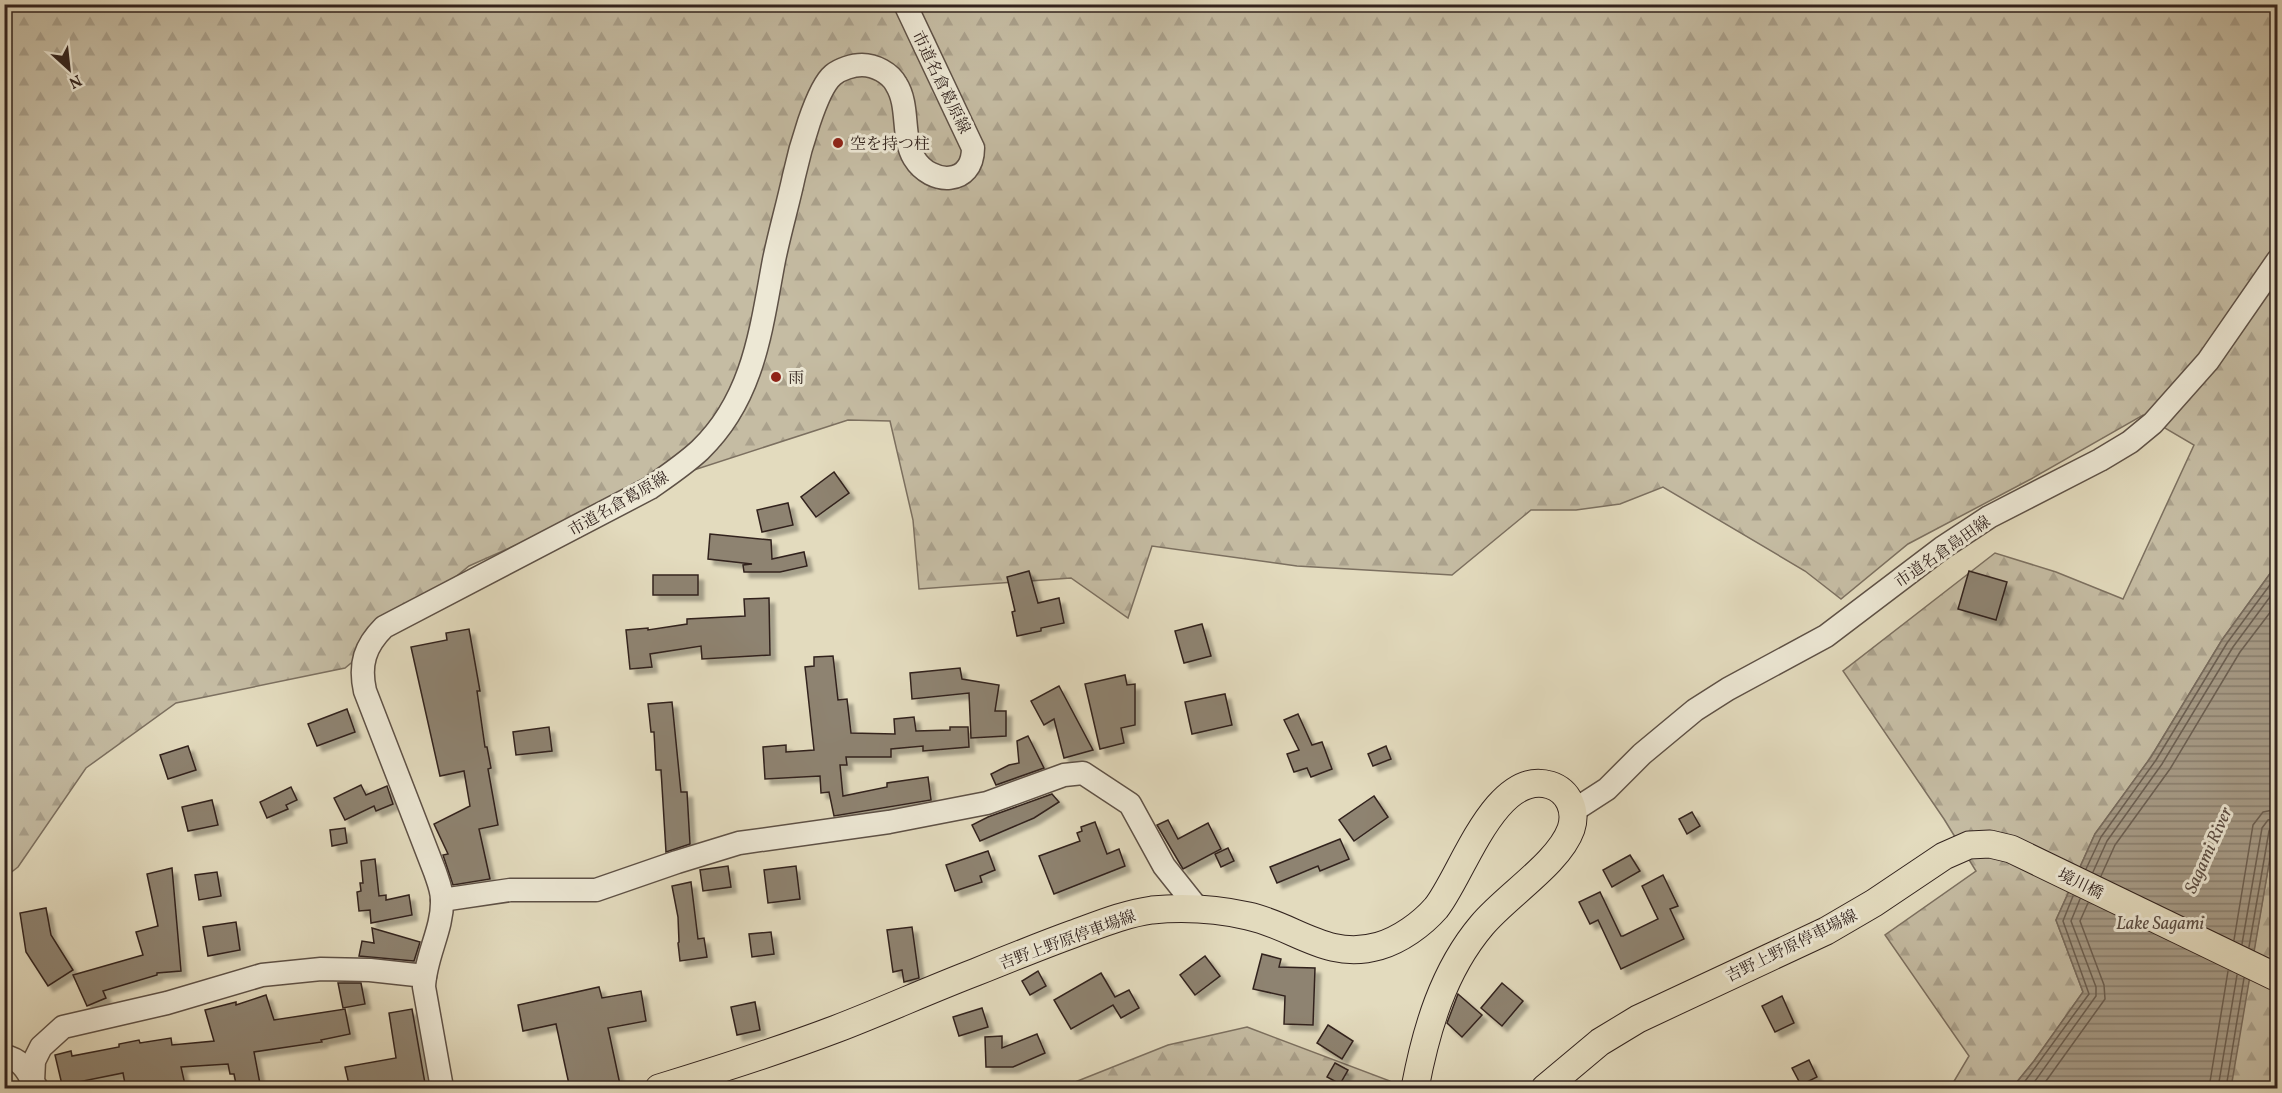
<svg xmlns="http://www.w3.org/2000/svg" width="2282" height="1093" viewBox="0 0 2282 1093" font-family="Vollkorn,'Noto Serif JP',serif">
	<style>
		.forest { fill: url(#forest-firs); stroke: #7c7060; stroke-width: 1.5 }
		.water { fill: url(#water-rules); stroke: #786c5e; stroke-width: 1.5 }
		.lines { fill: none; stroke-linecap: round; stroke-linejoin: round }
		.shore { stroke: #6c6053; stroke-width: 1.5 }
		.building { fill: #8e8371; stroke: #32231e; stroke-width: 1.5; filter: url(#shadow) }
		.minor-casing { stroke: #5e5146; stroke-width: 25 }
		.major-casing { stroke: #32231e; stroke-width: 29 }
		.minor { stroke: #ede8d5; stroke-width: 22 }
		.major { stroke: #e3dbbe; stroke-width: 27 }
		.poi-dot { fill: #8f2418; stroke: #ede8d5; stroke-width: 2 }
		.labels { text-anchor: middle; stroke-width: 6; stroke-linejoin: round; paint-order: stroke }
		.street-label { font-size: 16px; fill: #32231e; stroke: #ede8d5 }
		.poi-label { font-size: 16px; fill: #32231e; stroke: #ede8d5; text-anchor: start }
		.water-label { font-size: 18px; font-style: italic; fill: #5b4d43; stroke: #ede8d5 }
	</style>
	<defs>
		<pattern id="forest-firs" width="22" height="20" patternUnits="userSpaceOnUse" patternTransform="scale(1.5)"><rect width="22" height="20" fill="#c5bca3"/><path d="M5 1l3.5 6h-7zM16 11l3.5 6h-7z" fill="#aaa18c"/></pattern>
		<pattern id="water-rules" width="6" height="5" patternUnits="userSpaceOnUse" patternTransform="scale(1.5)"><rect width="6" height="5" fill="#a79c88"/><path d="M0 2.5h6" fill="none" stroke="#897f6f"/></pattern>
		<filter id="shadow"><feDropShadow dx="5.5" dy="5.5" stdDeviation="1.5" flood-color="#0004"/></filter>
	</defs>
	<rect width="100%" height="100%" fill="#e3dbbe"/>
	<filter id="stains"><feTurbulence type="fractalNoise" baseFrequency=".00333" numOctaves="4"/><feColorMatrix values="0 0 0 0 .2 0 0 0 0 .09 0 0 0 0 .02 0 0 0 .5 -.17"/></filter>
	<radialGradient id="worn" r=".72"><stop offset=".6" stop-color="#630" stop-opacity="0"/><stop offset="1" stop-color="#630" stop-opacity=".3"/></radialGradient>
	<g class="forest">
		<polygon points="5,5 2277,5 2277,564 2222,640 2151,757 2095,834 2056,920 2083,992 2034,1061 2012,1088 1950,1088 1969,1056 1885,935 1976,871 1944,819 1843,671 1995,553 2056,572 2123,599 2194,445 2143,415 2031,479 1908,544 1841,599 1805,571 1663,487 1620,504 1576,510 1531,510 1452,575 1297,566 1152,546 1128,618 1071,578 919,589 913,520 890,421 848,420 660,481 469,566 345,668 176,703 86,768 18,867 5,877"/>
		<polygon points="2277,826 2277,1088 2230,1088 2275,828"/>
		<polygon points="1247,1027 1390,1081 1392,1088 1060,1088 1168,1045"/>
	</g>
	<polygon class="water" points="2277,564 2277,826 2275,828 2231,1088 2012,1088 2034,1061 2083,992 2056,920 2095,834 2151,757 2222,640"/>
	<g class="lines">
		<g class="shore">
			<polyline points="2086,869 2101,837 2156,760 2227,643 2278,574"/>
			<polyline points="2093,872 2107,841 2162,764 2233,647 2278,586"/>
			<polyline points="2101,876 2115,845 2170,769 2240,652 2278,602"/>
			<polyline points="2234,940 2253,825 2263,812 2278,809"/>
			<polyline points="2242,944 2262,828 2268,820 2278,818"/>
			<polyline points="2249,947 2269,831 2272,826 2278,825"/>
			<polyline points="2020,1088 2089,994 2063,921 2073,896"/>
			<polyline points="2030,1088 2096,996 2096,987 2071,921 2080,899"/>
			<polyline points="2041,1088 2105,999 2104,985 2080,921 2088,903"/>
			<polyline points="2209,1088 2228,971"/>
			<polyline points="2218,1088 2237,975"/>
			<polyline points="2226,1088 2244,978"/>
		</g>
	</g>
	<g class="building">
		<polygon points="834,472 849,493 816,517 801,497"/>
		<polygon points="788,503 793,525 762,532 757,510"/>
		<polygon points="710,534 771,540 772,559 804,552 807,566 780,572 744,572 743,565 752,564 708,559"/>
		<polygon points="1029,571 1038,603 1059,598 1064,623 1041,628 1041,631 1017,636 1012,612 1015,611 1007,577"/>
		<polygon points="1969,571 2007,582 1996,620 1958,609"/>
		<rect x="653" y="575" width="45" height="20"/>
		<polygon points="769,598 770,655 702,659 701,646 650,654 652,667 630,669 626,630 648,628 648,630 687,624 687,619 745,616 744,599"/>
		<polygon points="1202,624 1211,656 1184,663 1175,631"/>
		<polygon points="469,629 480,691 477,691 485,747 487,747 491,768 488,769 498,825 479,829 490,879 453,885 443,855 448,854 434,824 470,806 464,771 440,776 411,647 447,640 446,633"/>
		<polygon points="833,656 838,700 847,699 851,733 895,734 894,719 914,717 916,731 950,730 950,727 968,727 969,747 923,751 923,746 891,749 891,757 846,757 847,765 840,765 843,796 887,787 887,783 928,777 931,800 834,816 829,792 821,793 820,776 765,779 763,747 786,745 786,752 814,750 805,667 814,666 814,657"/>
		<polygon points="960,668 962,679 999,685 995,711 1006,711 1006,736 971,738 969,693 912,699 910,673"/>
		<polygon points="1125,675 1127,685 1135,684 1135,725 1121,728 1124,743 1100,749 1085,684"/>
		<polygon points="1059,686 1093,750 1064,758 1054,719 1044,725 1031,701"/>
		<polygon points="1225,694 1232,725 1192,734 1185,702"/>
		<polygon points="672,702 681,792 687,792 690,844 666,852 661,770 656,770 654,732 651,732 648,704"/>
		<polygon points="347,709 355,732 317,746 308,724"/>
		<polygon points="1298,714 1312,745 1322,742 1332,769 1311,777 1307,768 1294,772 1287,754 1299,750 1284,720"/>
		<polygon points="549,727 552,751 516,755 513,732"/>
		<polygon points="1028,736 1044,768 996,785 991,774 1009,765 1019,763 1017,741"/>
		<polygon points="188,746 196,770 168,779 160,755"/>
		<polygon points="1386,746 1391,759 1373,766 1368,754"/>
		<polygon points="361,785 366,795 387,786 393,804 376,811 374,806 345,820 334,798"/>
		<polygon points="291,787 297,800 286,805 288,809 267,818 260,802"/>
		<polygon points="1052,794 1059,802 1034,818 980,841 972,825 988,817"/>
		<polygon points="1374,796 1388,817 1354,841 1339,820"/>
		<polygon points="212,800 218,825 188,831 182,807"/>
		<polygon points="1692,812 1700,826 1687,834 1679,819"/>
		<polygon points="1168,820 1178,839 1208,823 1221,849 1183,869 1157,825"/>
		<polygon points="1095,822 1107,854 1119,849 1125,866 1054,894 1039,856 1080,841 1077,833 1082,831 1081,827"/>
		<polygon points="345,828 347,843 332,846 330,830"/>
		<polygon points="1340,839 1349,859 1320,871 1318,866 1277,883 1270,867"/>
		<polygon points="1228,848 1234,861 1221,867 1215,854"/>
		<polygon points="988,851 995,870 980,876 982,882 955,891 946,865"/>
		<polygon points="1630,855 1640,871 1612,887 1603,870"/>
		<polygon points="375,859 379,896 386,895 386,900 409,895 412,915 371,923 370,910 359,911 357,892 361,891 360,883 363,883 361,861"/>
		<polygon points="728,866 731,887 703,891 700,870"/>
		<polygon points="796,866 800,899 768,903 764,870"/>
		<polygon points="172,868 181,971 157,973 157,975 103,991 106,998 87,1006 73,975 143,955 136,932 158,926 147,874"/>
		<polygon points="217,872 221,896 199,900 195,875"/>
		<polygon points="1663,875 1678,906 1670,909 1684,939 1621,969 1598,920 1590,924 1579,902 1600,892 1621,936 1623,936 1658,919 1642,886"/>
		<polygon points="691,882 698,939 704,938 707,957 680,961 678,943 679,942 678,917 672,886"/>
		<polygon points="46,908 51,935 73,970 48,986 26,952 20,913"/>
		<polygon points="236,922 240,950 208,956 203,927"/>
		<polygon points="912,927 919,978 904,982 902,970 893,972 887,930"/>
		<polygon points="372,928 420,942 414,961 359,956 362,941 374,943"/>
		<polygon points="771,932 774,954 752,957 749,934"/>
		<polygon points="1262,954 1281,959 1279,967 1315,968 1313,1025 1284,1024 1285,996 1253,989"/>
		<polygon points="1205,956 1220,976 1195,995 1180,975"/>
		<polygon points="1038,971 1046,986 1030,995 1022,981"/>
		<polygon points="1101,973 1115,997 1129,990 1139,1008 1121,1018 1113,1005 1071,1029 1054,1000"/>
		<polygon points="338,983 361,983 365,1004 343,1008"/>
		<polygon points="1502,983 1523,1001 1502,1026 1481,1008"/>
		<polygon points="599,987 602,998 641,991 646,1021 608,1028 621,1089 570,1089 556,1024 523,1031 518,1005"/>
		<polygon points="1458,994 1482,1015 1462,1037 1447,1023"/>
		<polygon points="266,995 274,1020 345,1009 350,1034 321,1040 322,1042 254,1052 261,1089 237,1089 234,1074 230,1074 228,1064 181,1067 186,1089 126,1089 123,1073 78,1082 80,1089 63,1089 55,1055 71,1051 72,1056 119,1047 119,1044 139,1040 140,1043 171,1038 172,1045 214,1041 205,1010 236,1002 236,1005"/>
		<polygon points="1782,996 1794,1023 1775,1032 1762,1006"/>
		<polygon points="755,1002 760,1030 737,1035 731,1007"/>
		<polygon points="982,1008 988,1027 959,1036 953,1017"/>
		<polygon points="412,1009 426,1089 350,1089 345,1067 396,1058 389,1013"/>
		<polygon points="1328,1025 1353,1041 1342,1059 1317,1043"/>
		<polygon points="1037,1034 1045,1053 1013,1067 986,1067 985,1037 1002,1036 1002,1048"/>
		<polygon points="1809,1060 1817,1077 1801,1085 1792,1068"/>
		<polygon points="1335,1063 1348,1070 1340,1084 1327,1077"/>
	</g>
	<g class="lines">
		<g class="minor-casing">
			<g id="minor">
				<polyline points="1573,811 1607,789 1642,754 1695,710 1728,689 1826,636 1942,548 1989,517 2100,460 2130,442 2153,423 2208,361 2278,260"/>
				<polyline points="442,900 510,890 596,890 677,862 739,843 889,822 987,803 1064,775 1083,773 1130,804 1164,866 1199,910"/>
				<path d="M4 1056C20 1059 26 1068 33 1082"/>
				<polyline points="37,1088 33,1082 34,1061 41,1047 63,1027 167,1003 262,975 321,969 370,970 425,976"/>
				<path d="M442 1088 424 987C425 957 443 929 442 900 442 890 438 881 435 872L365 691C359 664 365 646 384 627L650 488C667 476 685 464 700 450 754 398 761 329 774 260 780 231 788 204 794 176 799 153 816 89 833 75 840 69 853 65 862 65 875 65 890 73 896 84 910 106 901 136 914 158 931 186 973 186 973 148L905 4"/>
			</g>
		</g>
		<g class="major-casing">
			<g id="major">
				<path d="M659 1088C718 1070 778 1051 836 1029 883 1011 929 990 976 972 1008 959 1040 946 1073 934 1098 925 1124 914 1152 910 1183 907 1217 909 1248 916 1295 926 1327 961 1379 946 1400 940 1422 924 1436 908 1462 876 1495 768 1550 785 1569 791 1577 811 1571 829 1559 863 1506 896 1482 925 1443 971 1426 1030 1415 1088"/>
				<polyline points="1545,1088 1600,1042 1638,1019 1826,931 1874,903 1944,856 1969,845 1990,844 2011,849 2278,978"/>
			</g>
		</g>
		<use href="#minor" class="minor"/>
		<use href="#major" class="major"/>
	</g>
	<g class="poi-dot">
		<circle cx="838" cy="143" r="6"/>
		<circle cx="776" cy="377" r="6"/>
	</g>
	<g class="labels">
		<g class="street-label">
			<text transform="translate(942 82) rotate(64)" y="6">市道名倉葛原線</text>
			<text transform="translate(618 503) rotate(-30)" y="6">市道名倉葛原線</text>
			<text transform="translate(1942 551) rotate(-35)" y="6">市道名倉島田線</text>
			<text transform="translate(2081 883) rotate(26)" y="6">境川橋</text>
			<text transform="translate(1067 939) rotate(-20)" y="6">吉野上野原停車場線</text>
			<text transform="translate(1791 945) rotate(-26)" y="6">吉野上野原停車場線</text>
		</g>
		<g class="poi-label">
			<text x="850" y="149">空を持つ柱</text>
			<text x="788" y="383">雨</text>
		</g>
		<g class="water-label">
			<text transform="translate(2208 850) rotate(-66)" y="6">Sagami River</text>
			<text x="2160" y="929">Lake Sagami</text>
		</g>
	</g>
	<rect width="2282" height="1093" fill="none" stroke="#e3dbbe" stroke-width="24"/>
	<rect x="6" y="6" width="2270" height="1081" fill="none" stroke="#32231e" stroke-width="3"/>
	<rect x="12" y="12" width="2258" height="1069" fill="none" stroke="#32231e" stroke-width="1.5"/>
	<g transform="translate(69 69) rotate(153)" stroke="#ede8d5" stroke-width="4.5" paint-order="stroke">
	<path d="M0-4.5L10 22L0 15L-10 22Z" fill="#32231e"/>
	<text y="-9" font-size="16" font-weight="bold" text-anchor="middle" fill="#32231e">N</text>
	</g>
	<rect width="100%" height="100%" filter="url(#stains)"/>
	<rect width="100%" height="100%" fill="url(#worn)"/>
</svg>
